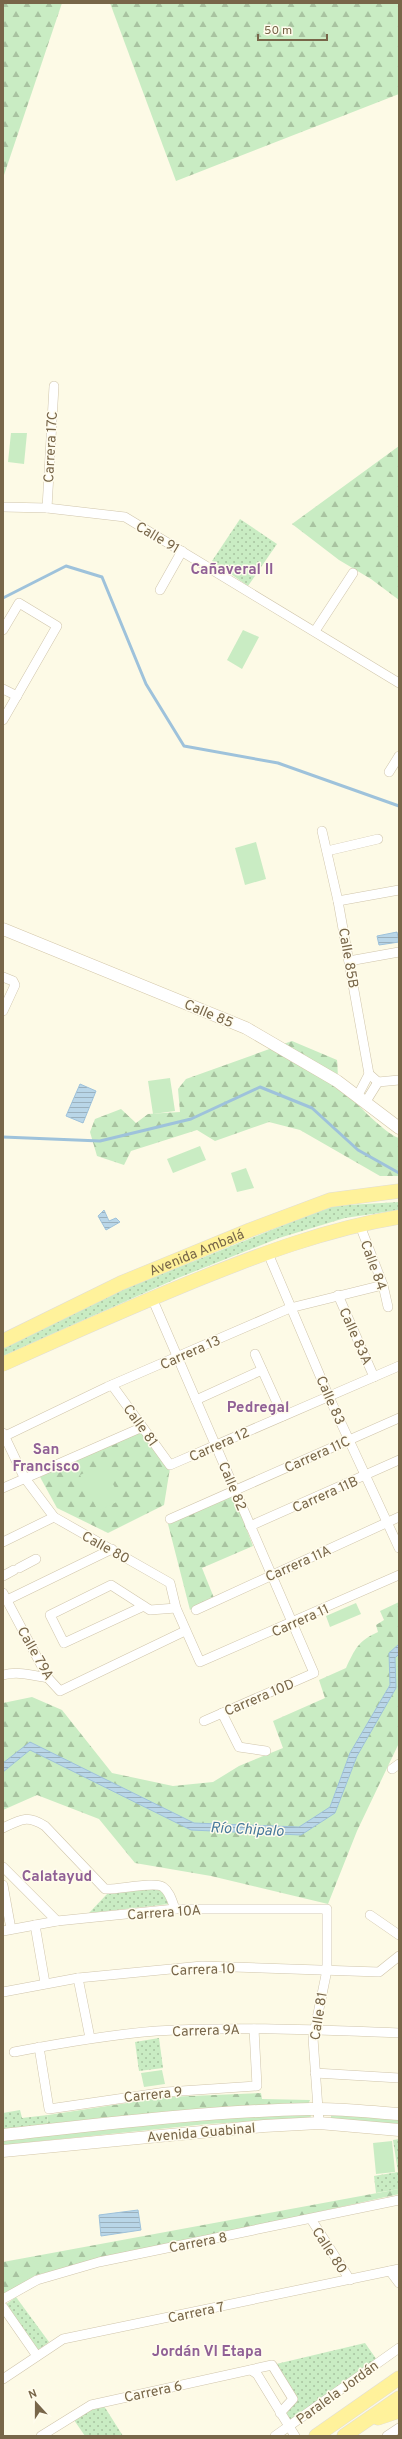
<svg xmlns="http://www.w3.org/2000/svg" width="402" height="2439" viewBox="0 0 402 2439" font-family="Overpass,sans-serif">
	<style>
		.grass { fill: url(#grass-dots) }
		.forest { fill: url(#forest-firs) }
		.garden { fill: #c9ecc3 }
		.water { fill: url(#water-rules); stroke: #9ec2db }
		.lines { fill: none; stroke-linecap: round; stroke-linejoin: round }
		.stream { stroke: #9ec2db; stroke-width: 3 }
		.street-casing { stroke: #d0c5ab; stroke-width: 10 }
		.secondary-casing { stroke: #d3c6a8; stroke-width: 13 }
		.primary-casing { stroke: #e1ddd7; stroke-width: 15 }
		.street { stroke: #fff; stroke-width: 9 }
		.secondary { stroke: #fff; stroke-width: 12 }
		.primary { stroke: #fff29b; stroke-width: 14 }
		.labels { text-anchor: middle; stroke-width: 3; stroke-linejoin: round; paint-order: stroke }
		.street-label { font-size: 14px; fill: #786649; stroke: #fffced }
		.neighbourhood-label { font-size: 15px; font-weight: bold; fill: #906095; stroke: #fffced }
		.water-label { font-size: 15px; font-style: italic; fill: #47799c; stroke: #fffced }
	</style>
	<defs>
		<pattern id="grass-dots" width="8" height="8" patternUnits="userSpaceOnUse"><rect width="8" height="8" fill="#c9ecc3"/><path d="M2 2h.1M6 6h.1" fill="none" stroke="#a8c3a0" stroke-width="1.8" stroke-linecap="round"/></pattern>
		<pattern id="forest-firs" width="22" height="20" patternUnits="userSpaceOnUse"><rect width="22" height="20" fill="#c9ecc3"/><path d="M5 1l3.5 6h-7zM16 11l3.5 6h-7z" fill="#a8c3a0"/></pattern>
		<pattern id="water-rules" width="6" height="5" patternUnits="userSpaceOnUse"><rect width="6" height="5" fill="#b9d6e8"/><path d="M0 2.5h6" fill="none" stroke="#9bb1be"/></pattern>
	</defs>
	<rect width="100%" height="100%" fill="#fdfae6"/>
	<g class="grass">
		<polygon points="240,519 277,544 248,586 212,561"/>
		<polygon points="399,1202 399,1210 345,1218 279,1238 178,1278 3,1356 3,1347 127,1288 331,1206"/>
		<polygon points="158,1886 163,1889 169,1904 89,1913 108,1893"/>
		<polygon points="159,2038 163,2068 139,2071 135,2042"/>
		<polygon points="20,2110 22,2118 48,2115 47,2124 3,2129 3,2113"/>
		<polygon points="399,2139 399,2189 376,2193 374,2176 398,2172 393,2140"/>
		<polygon points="16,2297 49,2342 38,2350 5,2305"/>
		<polygon points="365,2343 377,2360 287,2423 280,2413 293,2399 272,2365"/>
		<polygon points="104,2406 123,2436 85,2436 74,2420 89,2410"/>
	</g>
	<g class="forest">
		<polygon points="3,3 62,3 3,178"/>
		<polygon points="110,3 399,3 399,94 176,181"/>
		<polygon points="399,446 399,600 371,579 339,560 292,524"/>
		<path d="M292 1041 337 1060C338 1067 337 1078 340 1084 349 1097 385 1134 399 1138V1176H380L300 1130 269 1122 215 1141 197 1130 131 1151 124 1165 97 1156 90 1132 95 1119 121 1109 136 1123 148 1114 180 1112 178 1089 186 1079Z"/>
		<polygon points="145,1429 170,1468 164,1505 108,1533 57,1508 40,1477"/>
		<polygon points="233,1494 253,1546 202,1568 214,1598 190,1610 168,1524"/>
		<path d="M399 1602V1743L357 1831 328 1904 211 1876 135 1863 99 1819 37 1795 3 1810V1703L32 1697 62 1710 112 1773 173 1786 213 1782 239 1766 283 1748 273 1721 325 1698 319 1680 346 1668C355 1649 358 1641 378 1632L376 1625 384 1620 380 1611Z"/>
		<polygon points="261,2093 262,2099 310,2100 307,2107 47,2124 48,2115 167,2097"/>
		<polygon points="399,2189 399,2194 36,2275 3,2296 3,2262"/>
	</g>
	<g class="garden">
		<polygon points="11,433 27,433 24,464 8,462"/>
		<polygon points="243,630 259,637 242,669 227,660"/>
		<polygon points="256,842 266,879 245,885 235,848"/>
		<polygon points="170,1078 175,1111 153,1114 148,1081"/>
		<polygon points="200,1146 206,1160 173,1173 167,1159"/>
		<polygon points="246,1168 254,1188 237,1192 231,1173"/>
		<polygon points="103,1464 121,1500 98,1511 80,1475"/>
		<polygon points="356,1603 361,1614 330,1627 326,1616"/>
		<polygon points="162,2070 165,2084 144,2087 141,2073"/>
		<polygon points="310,2112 311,2118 207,2124 3,2145 3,2139 127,2125"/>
		<polygon points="331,2113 399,2117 399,2126 331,2120"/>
		<polygon points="392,2141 395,2172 376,2174 373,2143"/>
	</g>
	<g class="water">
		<polygon points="397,932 399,942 379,945 377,936"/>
		<polygon points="80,1084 96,1091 83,1123 66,1116"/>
		<polygon points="104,1210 109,1221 116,1218 120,1222 106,1230 98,1216"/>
		<polygon points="399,1644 399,1654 395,1658 396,1688 357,1756 335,1813 301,1835 191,1830 30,1750 3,1772 3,1763 30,1742 194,1823 299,1827 330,1807 350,1753 390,1685 389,1653"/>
		<polygon points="138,2210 141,2230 101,2236 99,2215"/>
	</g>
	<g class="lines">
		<g class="stream">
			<polyline points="3,598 66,566 102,577 146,684 184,746 278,763 399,806"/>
			<polyline points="3,1137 100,1141 191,1119 260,1087 312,1108 358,1150 399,1173"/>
		</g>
		<g class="street-casing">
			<g id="street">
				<polyline points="3,507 47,508 125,517 399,683"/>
				<polyline points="47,508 54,386"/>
				<polyline points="160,590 182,551"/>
				<polyline points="3,630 19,603 57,626 3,720"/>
				<polyline points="315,631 353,573"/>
				<polyline points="3,689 17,696"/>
				<polyline points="389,772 399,756"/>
				<polyline points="322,831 338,901 369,1074 378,1082"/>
				<polyline points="327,851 378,839"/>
				<polyline points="338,901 399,890"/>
				<polyline points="349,961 399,952"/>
				<polyline points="3,977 13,981 15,985 3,1011"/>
				<polyline points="378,1082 399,1080"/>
				<polyline points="357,1097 369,1074"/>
				<polyline points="365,1103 378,1082"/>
				<polyline points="359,1223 383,1285 388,1307"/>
				<polyline points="267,1251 329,1397 399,1548"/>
				<polyline points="338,1295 374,1377"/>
				<polyline points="152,1298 314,1673 204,1721"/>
				<polyline points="255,1354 283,1416"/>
				<polyline points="112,1385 170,1465 399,1366"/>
				<polyline points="196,1400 262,1370"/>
				<polyline points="3,1433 24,1477 54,1517 170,1583 176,1608 200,1662 399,1575"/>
				<polyline points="3,1437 107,1387 290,1308 383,1285"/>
				<polyline points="3,1488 138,1429"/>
				<polyline points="170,1519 399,1418"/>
				<polyline points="250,1526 399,1460"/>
				<polyline points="3,1542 54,1517"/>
				<polyline points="19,1568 36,1559"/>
				<polyline points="3,1576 14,1570"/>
				<polyline points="3,1593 48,1678 60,1691 185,1631"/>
				<polyline points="7,1600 112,1549"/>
				<polyline points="144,1606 64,1643 50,1615 111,1585 150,1610 176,1608"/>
				<polyline points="196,1610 399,1517"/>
				<path d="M3 1675C17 1671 33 1675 48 1678"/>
				<polyline points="222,1713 239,1747 266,1751"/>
				<polyline points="392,1769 399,1764"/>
				<path d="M3 1828C21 1819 27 1815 45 1826L105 1889C118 1890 155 1881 163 1887 170 1892 172 1901 175 1909"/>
				<polyline points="3,1867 57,1921"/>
				<polyline points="3,1885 11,1929"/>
				<polyline points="370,1915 399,1935"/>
				<polyline points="35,1925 45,1983"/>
				<polyline points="3,1931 57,1921 175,1909 327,1909 327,1970 313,2038 319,2123"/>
				<polyline points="78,1978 90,2038"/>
				<polyline points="3,1992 78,1978 202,1966 379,1972 399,1956"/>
				<polyline points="39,2047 49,2109 166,2092 257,2086 254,2029"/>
				<path d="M14 2052C61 2043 108 2035 156 2031 237 2026 318 2030 399 2033"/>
				<polyline points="315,2073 399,2078"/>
				<polyline points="311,2219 350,2280"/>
				<polyline points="390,2271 399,2283"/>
				<polyline points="3,2299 37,2280 99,2262 399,2200"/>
				<polyline points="3,2307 37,2356"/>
				<polyline points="251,2370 257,2374 295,2436"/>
				<polyline points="3,2379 63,2339 399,2269"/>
				<polyline points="41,2436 91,2405 272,2365 293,2399 280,2413"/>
				<polyline points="275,2436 399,2348"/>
				<polyline points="387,2436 399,2428"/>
			</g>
		</g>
		<g class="secondary-casing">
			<g id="secondary">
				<polyline points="3,929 246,1028 337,1081 399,1128"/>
				<path d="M3 2135C105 2124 208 2111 311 2109 340 2108 370 2112 399 2114"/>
				<polyline points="3,2151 264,2126 319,2123 399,2130"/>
			</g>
		</g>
		<g class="primary-casing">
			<g id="primary">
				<path id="s1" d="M3 1341 121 1283 250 1230 330 1200 399 1191"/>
				<path d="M3 1364C65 1336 126 1309 189 1283 258 1255 326 1229 399 1217"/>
				<polyline points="378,2418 399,2411"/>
				<polyline points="316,2436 399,2378"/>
				<polyline points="344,2436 399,2398"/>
			</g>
		</g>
		<use href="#street" class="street"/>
		<use href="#secondary" class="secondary"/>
		<use href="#primary" class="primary"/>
	</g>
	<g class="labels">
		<g class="street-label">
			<text transform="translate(50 447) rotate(-87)" y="5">Carrera 17C</text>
			<text transform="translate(158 537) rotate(31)" y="5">Calle 91</text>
			<text transform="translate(349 958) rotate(80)" y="5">Calle 85B</text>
			<text transform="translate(209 1013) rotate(23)" y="5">Calle 85</text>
			<text dy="5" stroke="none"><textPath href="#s1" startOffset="213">Avenida Ambalá</textPath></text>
			<text transform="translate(374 1265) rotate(70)" y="5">Calle 84</text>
			<text transform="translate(356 1336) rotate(66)" y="5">Calle 83A</text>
			<text transform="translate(190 1352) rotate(-24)" y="5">Carrera 13</text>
			<text transform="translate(331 1400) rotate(66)" y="5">Calle 83</text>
			<text transform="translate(141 1425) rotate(54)" y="5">Calle 81</text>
			<text transform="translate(219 1444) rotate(-24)" y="5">Carrera 12</text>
			<text transform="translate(317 1454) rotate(-24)" y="5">Carrera 11C</text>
			<text transform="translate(233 1486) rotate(67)" y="5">Calle 82</text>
			<text transform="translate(325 1494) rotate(-24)" y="5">Carrera 11B</text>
			<text transform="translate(106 1547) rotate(29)" y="5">Calle 80</text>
			<text transform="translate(298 1563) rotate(-24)" y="5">Carrera 11A</text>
			<text transform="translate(300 1620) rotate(-24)" y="5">Carrera 11</text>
			<text transform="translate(36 1653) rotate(60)" y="5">Calle 79A</text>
			<text transform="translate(259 1697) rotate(-23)" y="5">Carrera 10D</text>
			<text transform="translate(164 1912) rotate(-4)" y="5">Carrera 10A</text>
			<text transform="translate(203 1969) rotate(-2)" y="5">Carrera 10</text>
			<text transform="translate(318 2016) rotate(-81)" y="5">Calle 81</text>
			<text transform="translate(206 2030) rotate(-2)" y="5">Carrera 9A</text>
			<text transform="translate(153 2094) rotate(-6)" y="5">Carrera 9</text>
			<text transform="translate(201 2132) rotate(-5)" y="5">Avenida Guabinal</text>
			<text transform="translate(198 2242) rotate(-11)" y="5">Carrera 8</text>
			<text transform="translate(330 2250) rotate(57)" y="5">Calle 80</text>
			<text transform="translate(196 2312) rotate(-12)" y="5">Carrera 7</text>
			<text transform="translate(153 2391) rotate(-12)" y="5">Carrera 6</text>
			<text transform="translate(337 2392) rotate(-36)" y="5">Paralela Jordán</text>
		</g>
		<g class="neighbourhood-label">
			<text x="232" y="574">Cañaveral II</text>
			<text x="258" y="1412">Pedregal</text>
			<text x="46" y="1454">San<tspan x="46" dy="17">Francisco</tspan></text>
			<text x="57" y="1881">Calatayud</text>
			<text x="207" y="2356">Jordán VI Etapa</text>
		</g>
		<g class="water-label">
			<text transform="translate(247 1829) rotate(3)" y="5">Río Chipalo</text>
		</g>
	</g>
	<rect width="402" height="2439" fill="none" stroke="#786649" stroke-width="8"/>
	<g transform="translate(36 2403) rotate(339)" stroke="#fffced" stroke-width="3" paint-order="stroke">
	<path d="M0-3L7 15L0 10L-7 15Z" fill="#786649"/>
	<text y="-6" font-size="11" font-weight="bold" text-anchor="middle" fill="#786649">N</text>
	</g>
	<path d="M258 34v6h69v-6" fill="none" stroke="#786649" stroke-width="2"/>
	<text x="264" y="34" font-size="12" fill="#786649" stroke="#fffced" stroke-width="3" paint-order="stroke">50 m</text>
</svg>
